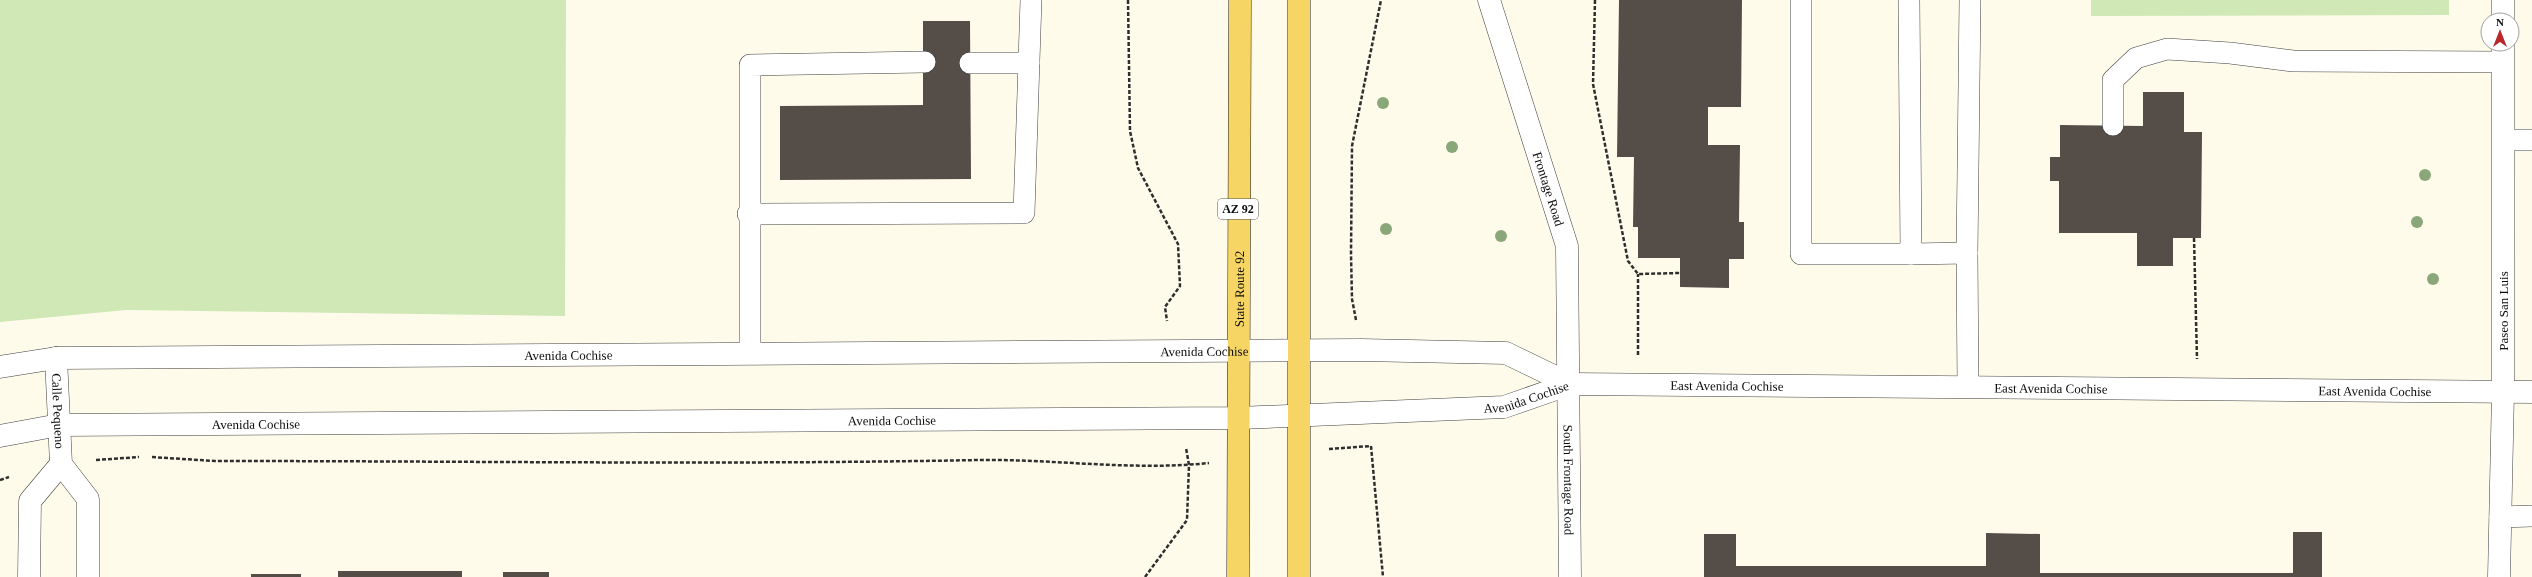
<svg xmlns="http://www.w3.org/2000/svg" width="2532" height="577" viewBox="0 0 2532 577" font-family="'Times New Roman',serif">
	<style>
		.green { fill: #cfe8b6 }
		.building { fill: #544d48 }
		.lines { fill: none; stroke-linecap: round; stroke-linejoin: round }
		.service-casing { stroke: #3f3f3f; stroke-width: 22 }
		.minor-casing { stroke: #3f3f3f; stroke-width: 23 }
		.tertiary-casing { stroke: #3f3f3f; stroke-width: 23 }
		.primary-casing { stroke: #1d1d1d; stroke-width: 23 }
		.path { stroke: #2e2e2e; stroke-width: 2.5; stroke-dasharray: 4 2; stroke-linecap: butt }
		.service { stroke: #fff; stroke-width: 21 }
		.minor { stroke: #fff; stroke-width: 22 }
		.tertiary { stroke: #fff; stroke-width: 22 }
		.primary { stroke: #f6d564; stroke-width: 22 }
		.tree { fill: #8aa77a }
		.labels { text-anchor: middle; stroke-width: 4; stroke-linejoin: round; paint-order: stroke }
		.shield { fill: #fff; stroke: #555; stroke-width: 1 }
		.shield-label { font-size: 12px; font-weight: bold; fill: #0c0c0c }
		.street-label { font-size: 13px; fill: #0c0c0c; stroke: #fff }
	</style>
	<rect width="100%" height="100%" fill="#fffbeb"/>
	<g class="green">
		<polygon points="0,0 566,0 565,316 126,310 0,322"/>
		<polygon points="2091,0 2449,0 2449,15 2091,16"/>
	</g>
	<g class="building">
		<polygon points="1619,0 1742,0 1741,107 1708,107 1708,145 1740,145 1739,222 1744,222 1744,259 1729,259 1729,288 1680,287 1680,258 1638,258 1638,227 1633,227 1634,157 1617,157"/>
		<polygon points="923,21 970,21 971,179 780,180 780,106 923,105"/>
		<polygon points="2143,92 2184,92 2184,132 2202,132 2201,238 2173,238 2173,266 2137,266 2137,233 2059,233 2059,181 2050,181 2050,157 2060,157 2060,125 2143,126"/>
		<polygon points="2293,532 2322,532 2322,577 1704,577 1704,534 1736,534 1736,566 1986,566 1986,533 2040,534 2040,573 2293,573"/>
		<rect x="338" y="571" width="124" height="6"/>
		<rect x="503" y="572" width="46" height="5"/>
		<rect x="251" y="574" width="50" height="3"/>
	</g>
	<g class="lines">
		<g class="service-casing">
			<g id="service">
				<polyline points="1801,0 1801,254 1911,254"/>
				<polyline points="1909,0 1911,254 1967,253 1968,387"/>
				<polyline points="970,63 1029,63"/>
				<polyline points="2113,125 2113,80 2136,58 2167,49 2230,53 2293,61 2503,62"/>
				<polyline points="2503,140 2532,140"/>
				<polyline points="748,214 1024,213 1031,0"/>
				<polyline points="1967,253 1970,0"/>
				<polyline points="750,353 750,65 925,62"/>
				<polyline points="2500,517 2532,516"/>
			</g>
		</g>
		<g class="minor-casing">
			<g id="minor">
				<path id="s1" d="M1489 0 1567 246 1570 577"/>
				<polyline points="2503,20 2503,0"/>
				<path id="s2" d="M56 358 61 464 88 499V577"/>
				<polyline points="29,577 30,501 61,464"/>
				<polyline points="2499,577 2503,392 2503,44"/>
			</g>
		</g>
		<g class="tertiary-casing">
			<g id="tertiary">
				<path id="s3" d="M0 367 56 358 1361 350 1506 353 1570 384"/>
				<path id="s4" d="M0 436 59 425 1239 418 1504 407 1570 384 2532 392"/>
			</g>
		</g>
		<g class="primary-casing">
			<g id="primary">
				<polyline points="1299,0 1299,577"/>
				<path id="s5" d="M1238 577 1240 0"/>
			</g>
		</g>
		<g class="path">
			<polyline points="1128,0 1130,131 1138,168 1178,244 1180,286 1165,307 1167,321"/>
			<polyline points="1595,0 1593,84 1628,261 1638,274 1680,273"/>
			<polyline points="2194,238 2197,359"/>
			<polyline points="1356,320 1352,299 1351,254 1352,146 1381,0"/>
			<polyline points="1638,355 1638,274"/>
			<polyline points="1371,446 1383,577"/>
			<polyline points="1329,449 1371,446"/>
			<path d="M152 457 215 461C470 461 725 465 979 460 1055 459 1133 471 1209 463"/>
			<polyline points="96,460 139,457"/>
			<polyline points="0,480 9,477"/>
			<polyline points="1145,577 1187,520 1189,465 1186,448"/>
		</g>
		<use href="#service" class="service"/>
		<use href="#minor" class="minor"/>
		<use href="#tertiary" class="tertiary"/>
		<use href="#primary" class="primary"/>
	</g>
	<g class="tree">
		<circle cx="1383" cy="103" r="6"/>
		<circle cx="1452" cy="147" r="6"/>
		<circle cx="2425" cy="175" r="6"/>
		<circle cx="2417" cy="222" r="6"/>
		<circle cx="1386" cy="229" r="6"/>
		<circle cx="1501" cy="236" r="6"/>
		<circle cx="2433" cy="279" r="6"/>
	</g>
	<g class="labels">
		<rect class="shield" x="1218" y="199" width="40" height="20" rx="3"/>
		<g class="shield-label">
			<text x="1238" y="213">AZ 92</text>
		</g>
		<g class="street-label">
			<text dy="5" stroke="none"><textPath href="#s1" startOffset="198">Frontage Road</textPath></text>
			<text dy="5" stroke="none"><textPath href="#s5" startOffset="288">State Route 92</textPath></text>
			<text transform="translate(2503 311) rotate(-90)" y="5">Paseo San Luis</text>
			<text dy="5" stroke="none"><textPath href="#s3" startOffset="1205">Avenida Cochise</textPath></text>
			<text dy="5" stroke="none"><textPath href="#s3" startOffset="569">Avenida Cochise</textPath></text>
			<text dy="5" stroke="none"><textPath href="#s4" startOffset="1732">East Avenida Cochise</textPath></text>
			<text dy="5" stroke="none"><textPath href="#s4" startOffset="2056">East Avenida Cochise</textPath></text>
			<text dy="5" stroke="none"><textPath href="#s4" startOffset="2380">East Avenida Cochise</textPath></text>
			<text dy="5" stroke="none"><textPath href="#s4" startOffset="1529">Avenida Cochise</textPath></text>
			<text dy="5" stroke="none"><textPath href="#s2" startOffset="53">Calle Pequeno</textPath></text>
			<text dy="5" stroke="none"><textPath href="#s4" startOffset="893">Avenida Cochise</textPath></text>
			<text dy="5" stroke="none"><textPath href="#s4" startOffset="257">Avenida Cochise</textPath></text>
			<text dy="5" stroke="none"><textPath href="#s1" startOffset="492">South Frontage Road</textPath></text>
		</g>
	</g>
	<g transform="translate(2500 32)"><circle r="19" fill="#ffffff" stroke="#9e9e9e"/>
	<path d="M0-3L7 15L0 10L-7 15Z" fill="#b9272b"/>
	<text y="-6" font-size="11" font-weight="bold" text-anchor="middle" fill="#0c0c0c">N</text>
	</g>
</svg>
